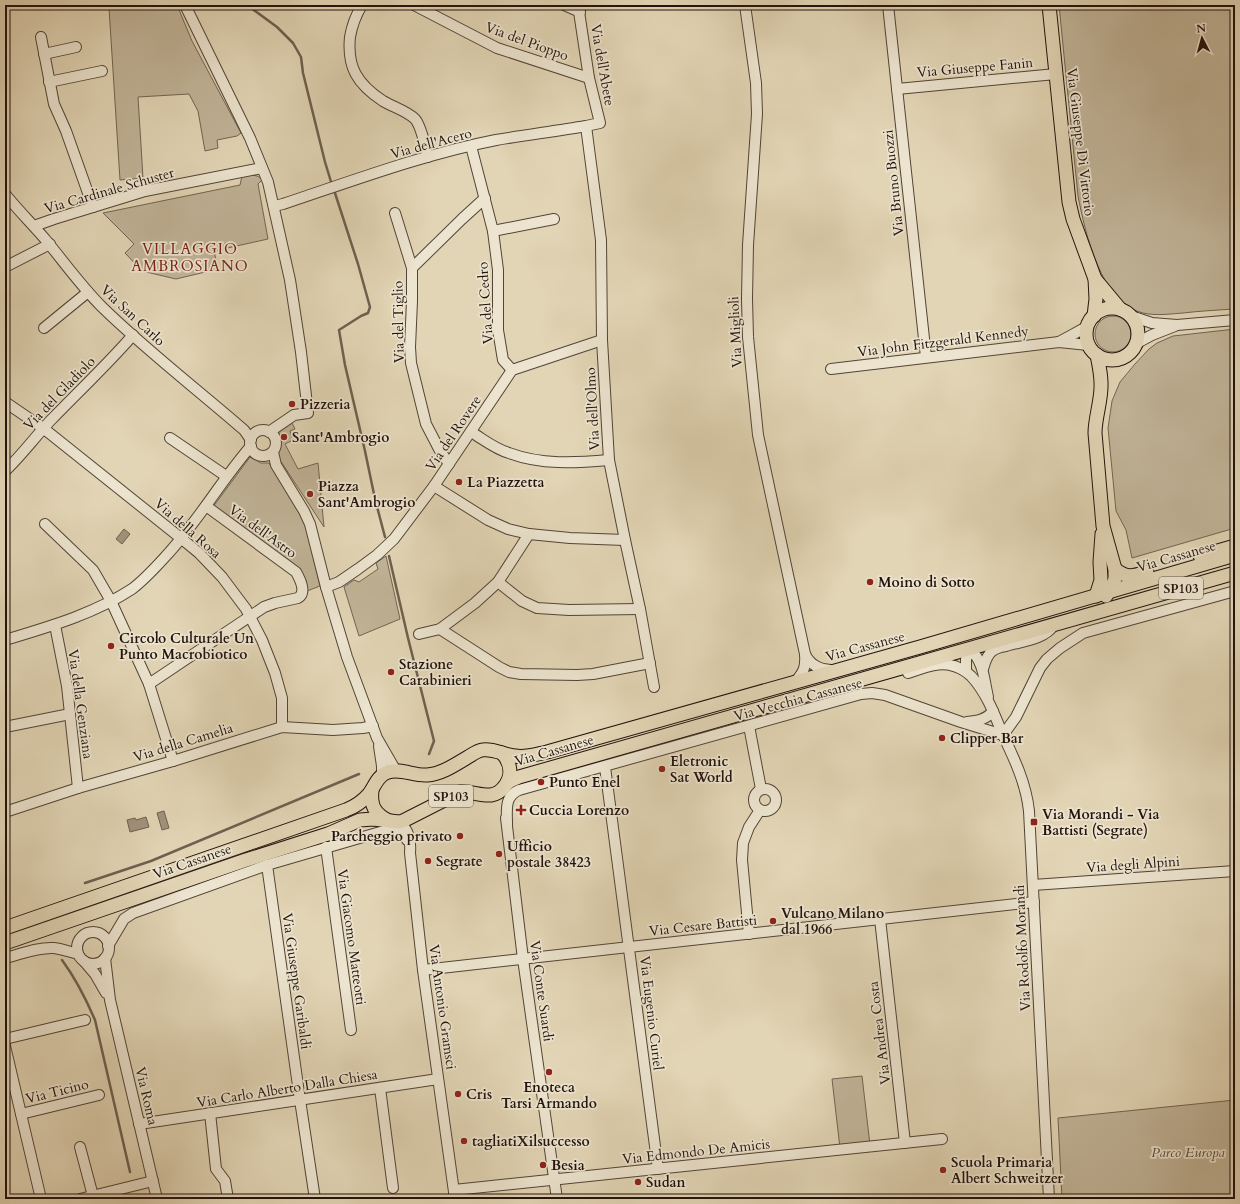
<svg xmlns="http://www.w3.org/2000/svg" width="1240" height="1204" viewBox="0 0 1240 1204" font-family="Cardo,serif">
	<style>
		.green { fill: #c1b498; stroke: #726452 }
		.water { fill: #a1937c; stroke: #6e6050 }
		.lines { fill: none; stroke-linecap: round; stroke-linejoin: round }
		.stream { stroke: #6e6050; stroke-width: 2.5 }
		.minor-casing { stroke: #524437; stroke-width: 12 }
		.major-casing { stroke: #22130d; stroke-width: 15 }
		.minor { stroke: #ece4cf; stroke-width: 10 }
		.major { stroke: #e2d5b5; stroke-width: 13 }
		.poi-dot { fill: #8f2418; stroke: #ece4cf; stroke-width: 1.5 }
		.labels { text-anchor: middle; stroke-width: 3.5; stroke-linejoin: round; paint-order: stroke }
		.shield { fill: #ece4cf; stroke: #5f5247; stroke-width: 1 }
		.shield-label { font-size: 13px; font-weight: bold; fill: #22130d }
		.street-label { font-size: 14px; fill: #22130d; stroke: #ece4cf }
		.poi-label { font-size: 14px; font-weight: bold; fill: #22130d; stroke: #ece4cf; text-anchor: start }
		.park-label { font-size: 14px; font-style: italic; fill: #5a4b3e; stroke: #ece4cf }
		.neighbourhood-label { font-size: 15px; letter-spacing: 1px; fill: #7a1f14; stroke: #ece4cf }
	</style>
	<rect width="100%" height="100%" fill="#e2d5b5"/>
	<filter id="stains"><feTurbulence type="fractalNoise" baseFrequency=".005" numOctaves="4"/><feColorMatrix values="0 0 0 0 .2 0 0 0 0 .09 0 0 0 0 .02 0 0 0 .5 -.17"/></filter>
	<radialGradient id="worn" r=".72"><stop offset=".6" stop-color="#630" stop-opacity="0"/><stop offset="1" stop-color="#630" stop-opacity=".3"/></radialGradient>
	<g class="green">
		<polygon points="146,5 177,5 192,41 241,133 237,136 217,140 218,148 205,151 198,111 189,94 138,97 143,178 120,180 109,8"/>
		<path d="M1059 5H1235V309C1218 310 1200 311 1183 313 1170 314 1156 316 1143 313 1101 304 1085 232 1078 196Z"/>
		<polygon points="252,175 257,176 263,179 258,184 268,239 214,251 218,269 176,279 142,271 125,253 134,244 103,213 240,185 242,176"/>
		<circle cx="1113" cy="334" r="18"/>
		<polygon points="1235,329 1235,528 1132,558 1126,530 1116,511 1108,428 1112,401 1120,382 1135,364 1149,349 1157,343 1173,336"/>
		<path d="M292 423 295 429 290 431 293 440 285 444 298 469 318 463 324 527 276 454C283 445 277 441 279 432Z"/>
		<polygon points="250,457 261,463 269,463 304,521 306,526 320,586 307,591 303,578 213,507"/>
		<polygon points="386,556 400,619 359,636 344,587 354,580 359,582 378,569 376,563"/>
		<polygon points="862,1076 870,1145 840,1148 832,1079"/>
		<polygon points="1235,1100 1235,1199 1062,1199 1058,1118"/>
	</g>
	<g class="water">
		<polygon points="124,529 130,534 122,544 116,539"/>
		<polygon points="164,811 169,828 162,830 157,813"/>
		<polygon points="146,817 149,827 130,832 127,820 135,818 136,820"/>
	</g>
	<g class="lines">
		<g class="stream">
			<polyline points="247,5 277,27 293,43 301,57 303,73 325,162 332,185"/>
			<polyline points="334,190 358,264 370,307 368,313 361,316 339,330 345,365 365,451 375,499 385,537"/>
			<polyline points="389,556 408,638 434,741 429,754"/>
			<polyline points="85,883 151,861 359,774"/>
			<path d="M62 960C76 979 86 999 95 1020L130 1172"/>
			<polyline points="137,1195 138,1199"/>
		</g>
		<g class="minor-casing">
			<g id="minor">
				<polyline points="185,5 250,138 268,182 290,280 301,352 308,413 294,415 269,432"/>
				<path d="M362 5C356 15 352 25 350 37 347 67 357 84 383 101 393 107 407 111 415 119 422 127 425 147 428 157"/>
				<polyline points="414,5 497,48 589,78"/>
				<polyline points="564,5 580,12"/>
				<path d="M745 5 756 83 757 114 748 245 747 299 748 337 758 435 805 654C806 667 804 672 795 682"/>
				<polyline points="888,5 926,357"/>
				<polyline points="41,37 54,104 66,131 93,207"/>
				<polyline points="44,54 76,47"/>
				<polyline points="49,82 102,71"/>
				<polyline points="897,89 1056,74"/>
				<polyline points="586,126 601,240 602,340 609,460 625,540 640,609 654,687"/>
				<polyline points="471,146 493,231 498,270 498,330 503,360 512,370"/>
				<path d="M5 194C18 210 32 224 45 239 64 262 81 286 102 307 147 351 197 389 244 430L251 440"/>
				<path d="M274 206 283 204C352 181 424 154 496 140 526 135 556 131 586 126L600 123 589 78 578 5"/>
				<polyline points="395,213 412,268"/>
				<polyline points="34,226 54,219 145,191 262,168"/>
				<polyline points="493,231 554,219"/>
				<polyline points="5,267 50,244"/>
				<polyline points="1131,316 1152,323 1177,325 1235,320"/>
				<polyline points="44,328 88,292"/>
				<polyline points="1059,342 1072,335 1088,326"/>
				<polyline points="1137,343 1152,335 1175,326"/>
				<polyline points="831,369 1059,342 1088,345"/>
				<polyline points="5,402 43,428 182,539 199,553 222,577 246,609 262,640 275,673 282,698 282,727"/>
				<circle cx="263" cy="443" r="13"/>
				<path d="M471 432C483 439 495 449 509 453 541 465 575 463 609 460"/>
				<polyline points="170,438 226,476"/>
				<polyline points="273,452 276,465 304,511 310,524 326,587 347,657 377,738 396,771"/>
				<polyline points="449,464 439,449 426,424 411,363 410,347 412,301 412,268 462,219 485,198"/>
				<path d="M5 471C21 456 35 437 50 421 78 392 107 365 133 335"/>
				<polyline points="434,486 488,520 508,529 529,534 570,538 625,540"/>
				<polyline points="45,524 93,570 111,601 149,684 173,761"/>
				<polyline points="498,582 522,601 537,608 569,610 640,609"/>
				<polyline points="326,587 339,582 358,569 377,555 394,539 434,486 512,370 602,340"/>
				<polyline points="55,625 67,686 78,788"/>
				<polyline points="440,629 499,667 509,672 521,674 577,675 593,674 650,663"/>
				<polyline points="419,634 440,629 475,603 498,582 529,534"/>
				<path d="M5 640C48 627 94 614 132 589 144 580 155 568 165 557 197 523 220 482 251 446"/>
				<path d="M805 654C810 665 821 671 834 670"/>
				<path d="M983 669C985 663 986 657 991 652 995 648 1000 647 1006 646 1022 641 1044 640 1054 625"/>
				<path d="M966 671V659L970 649C984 662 984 680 988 697"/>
				<path d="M908 673C921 669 937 662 950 665 957 666 966 671 971 676 986 692 994 713 1002 733 1014 758 1026 783 1029 811L1049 1199"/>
				<path d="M149 684 264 607 275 603 298 598C307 593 300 579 296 572L206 506"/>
				<path d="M967 722C977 721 986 720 993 711"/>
				<polyline points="749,726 761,789"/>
				<polyline points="5,727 70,714"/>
				<polyline points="1003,735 1016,717 1040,668 1047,659 1060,648 1083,633 1235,591"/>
				<polyline points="379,746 382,766 382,776"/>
				<polyline points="605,767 658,1169"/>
				<circle cx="765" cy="800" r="11"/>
				<polyline points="5,812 78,788 173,761 282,727 333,730 363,728 373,726"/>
				<polyline points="506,818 523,959 557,1199"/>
				<path d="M399 822C409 830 411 840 410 853L423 970 455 1199"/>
				<path d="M507 824C507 811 504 796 519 790L861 694 872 693 885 695 961 722 1003 735"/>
				<polyline points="326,847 351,1030"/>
				<polyline points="267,865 300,1100 315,1199"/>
				<polyline points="1033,885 1235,871"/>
				<polyline points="880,919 905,1143"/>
				<circle cx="93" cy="948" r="16"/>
				<polyline points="749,934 742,860 743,843 749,827 760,810"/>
				<path d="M108 946 124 919 133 913 267 865 387 830C396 829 403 831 407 840"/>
				<path d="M5 958C21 954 38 947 54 948 62 949 70 952 78 954"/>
				<polyline points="105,958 110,1000 157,1199"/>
				<polyline points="84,961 95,974 106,993"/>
				<polyline points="423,970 1034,902"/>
				<polyline points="5,1039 85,1020"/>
				<polyline points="5,1046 41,1199"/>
				<polyline points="380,1088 393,1188"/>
				<polyline points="210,1113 216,1169 225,1181 228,1199"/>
				<polyline points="21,1114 99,1095"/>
				<polyline points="139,1124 438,1079"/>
				<polyline points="80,1147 93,1196"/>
				<polyline points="454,1190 942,1139"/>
				<polyline points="80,1199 153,1181"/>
			</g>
		</g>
		<g class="major-casing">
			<g id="major">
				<polyline points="1049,5 1069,202 1073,219 1095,279 1096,299 1094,316"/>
				<polyline points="1095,279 1120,309"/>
				<circle cx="1112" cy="334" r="26"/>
				<path d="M1097 355C1099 365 1101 374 1101 383 1102 399 1095 417 1095 433L1103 526 1115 569V578L1114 582 1106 596"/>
				<polyline points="1200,556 1235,546"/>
				<path d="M1115 569C1127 579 1133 576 1147 572"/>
				<polyline points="1096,596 1101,580 1100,562 1102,534"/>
				<polyline points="507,783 512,780 519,777 1235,573"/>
				<path d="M372 790C370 806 375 814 389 821"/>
				<path d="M5 928 346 810C354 807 363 801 369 794 375 786 377 776 388 772 401 768 414 776 427 775 442 774 456 764 468 757 473 754 477 751 482 750 493 748 504 755 515 756 526 758 537 754 547 752L920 647 1235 555"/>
				<path d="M5 943 246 860 328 834 360 820 373 819 399 822 403 821 460 792C471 791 481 796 491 795 497 794 501 791 504 787 513 776 511 763 502 753"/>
			</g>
		</g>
		<use href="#minor" class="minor"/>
		<use href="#major" class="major"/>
	</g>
	<g class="poi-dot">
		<circle cx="292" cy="404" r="4"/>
		<circle cx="284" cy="437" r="4"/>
		<circle cx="459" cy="482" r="4"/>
		<circle cx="310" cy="494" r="4"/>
		<circle cx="870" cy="582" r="4"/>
		<circle cx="111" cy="646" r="4"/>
		<circle cx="391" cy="672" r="4"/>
		<circle cx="942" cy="738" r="4"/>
		<circle cx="662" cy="769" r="4"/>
		<circle cx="541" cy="782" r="4"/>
		<path d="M519 804h4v4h4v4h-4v4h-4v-4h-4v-4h4z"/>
		<rect x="1030" y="818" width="8" height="8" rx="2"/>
		<circle cx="460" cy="836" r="4"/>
		<circle cx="499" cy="854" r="4"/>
		<circle cx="428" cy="861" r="4"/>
		<circle cx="773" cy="921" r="4"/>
		<circle cx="549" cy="1072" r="4"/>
		<circle cx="458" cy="1094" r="4"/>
		<circle cx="464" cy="1141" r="4"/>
		<circle cx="543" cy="1165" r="4"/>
		<circle cx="943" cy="1170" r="4"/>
		<circle cx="638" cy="1182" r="4"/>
	</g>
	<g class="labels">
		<g class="shield">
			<rect x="1159" y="577" width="44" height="22" rx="3"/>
			<rect x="429" y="785" width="44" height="22" rx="3"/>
		</g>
		<g class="shield-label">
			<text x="1181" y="593">SP103</text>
			<text x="451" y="801">SP103</text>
		</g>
		<g class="street-label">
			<text transform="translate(527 41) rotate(20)" y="5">Via del Pioppo</text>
			<text transform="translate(603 65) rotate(80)" y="5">Via dell'Abete</text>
			<text transform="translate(975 67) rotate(-5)" y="5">Via Giuseppe Fanin</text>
			<text transform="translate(1081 142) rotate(83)" y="5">Via Giuseppe Di Vittorio</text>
			<text transform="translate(431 143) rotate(-15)" y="5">Via dell'Acero</text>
			<text transform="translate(893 183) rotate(-96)" y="5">Via Bruno Buozzi</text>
			<text transform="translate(109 190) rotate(-16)" y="5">Via Cardinale Schuster</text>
			<text transform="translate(485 303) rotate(-94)" y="5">Via del Cedro</text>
			<text transform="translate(133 315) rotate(43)" y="5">Via San Carlo</text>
			<text transform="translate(398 322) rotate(-91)" y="5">Via del Tiglio</text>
			<text transform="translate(735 332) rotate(-93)" y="5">Via Miglioli</text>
			<text transform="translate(943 341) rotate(-7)" y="5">Via John Fitzgerald Kennedy</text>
			<text transform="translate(59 393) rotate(-46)" y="5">Via del Gladiolo</text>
			<text transform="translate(592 409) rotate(-93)" y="5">Via dell'Olmo</text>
			<text transform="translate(453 433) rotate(-56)" y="5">Via del Rovere</text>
			<text transform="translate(188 528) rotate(41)" y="5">Via della Rosa</text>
			<text transform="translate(263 531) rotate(36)" y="5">Via dell'Astro</text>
			<text transform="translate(1176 556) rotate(-16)" y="5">Via Cassanese</text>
			<text transform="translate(865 646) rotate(-15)" y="5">Via Cassanese</text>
			<text transform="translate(798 699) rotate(-15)" y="5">Via Vecchia Cassanese</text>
			<text transform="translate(81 704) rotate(82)" y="5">Via della Genziana</text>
			<text transform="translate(183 742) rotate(-17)" y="5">Via della Camelia</text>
			<text transform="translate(554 750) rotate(-16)" y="5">Via Cassanese</text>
			<text transform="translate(192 861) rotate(-19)" y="5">Via Cassanese</text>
			<text transform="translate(1133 864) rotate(-4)" y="5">Via degli Alpini</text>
			<text transform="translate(703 925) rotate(-6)" y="5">Via Cesare Battisti</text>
			<text transform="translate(352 937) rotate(82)" y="5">Via Giacomo Matteotti</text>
			<text transform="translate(1022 948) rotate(-93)" y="5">Via Rodolfo Morandi</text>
			<text transform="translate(297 981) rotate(82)" y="5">Via Giuseppe Garibaldi</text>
			<text transform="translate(542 991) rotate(82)" y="5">Via Conte Suardi</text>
			<text transform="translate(443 1007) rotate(82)" y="5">Via Antonio Gramsci</text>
			<text transform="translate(652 1013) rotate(83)" y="5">Via Eugenio Curiel</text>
			<text transform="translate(879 1033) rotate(-97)" y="5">Via Andrea Costa</text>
			<text transform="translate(287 1088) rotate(-9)" y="5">Via Carlo Alberto Dalla Chiesa</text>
			<text transform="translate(57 1091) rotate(-14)" y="5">Via Ticino</text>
			<text transform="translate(147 1096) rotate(77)" y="5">Via Roma</text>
			<text transform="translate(696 1151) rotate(-6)" y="5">Via Edmondo De Amicis</text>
		</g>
		<g class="poi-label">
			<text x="300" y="409">Pizzeria</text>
			<text x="292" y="442">Sant'Ambrogio</text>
			<text x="467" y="487">La Piazzetta</text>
			<text x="318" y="491">Piazza<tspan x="318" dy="16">Sant'Ambrogio</tspan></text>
			<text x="878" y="587">Moino di Sotto</text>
			<text x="119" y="643">Circolo Culturale Un<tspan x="119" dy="16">Punto Macrobiotico</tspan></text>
			<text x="399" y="669">Stazione<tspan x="399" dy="16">Carabinieri</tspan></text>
			<text x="950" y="743">Clipper Bar</text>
			<text x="670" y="766">Eletronic<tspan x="670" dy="16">Sat World</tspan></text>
			<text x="549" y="787">Punto Enel</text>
			<text x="529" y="815">Cuccia Lorenzo</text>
			<text x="1042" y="819">Via Morandi - Via<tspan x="1042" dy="16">Battisti (Segrate)</tspan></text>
			<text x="452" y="841" text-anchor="end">Parcheggio privato</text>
			<text x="507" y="851">Ufficio<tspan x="507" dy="16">postale 38423</tspan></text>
			<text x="436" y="866">Segrate</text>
			<text x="781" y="918">Vulcano Milano<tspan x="781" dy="16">dal 1966</tspan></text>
			<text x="549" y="1092" text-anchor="middle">Enoteca<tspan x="549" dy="16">Tarsi Armando</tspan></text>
			<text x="466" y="1099">Cris</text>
			<text x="472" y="1146">tagliatiXilsuccesso</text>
			<text x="951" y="1167">Scuola Primaria<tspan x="951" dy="16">Albert Schweitzer</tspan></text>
			<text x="551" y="1170">Besia</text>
			<text x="646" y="1187">Sudan</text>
		</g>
		<g class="park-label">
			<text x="1188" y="1157">Parco Europa</text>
		</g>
		<g class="neighbourhood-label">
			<text x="190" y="254">VILLAGGIO<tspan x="190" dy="17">AMBROSIANO</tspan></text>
		</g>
	</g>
	<rect width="1240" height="1204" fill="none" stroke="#e2d5b5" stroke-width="20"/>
	<rect x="6" y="6" width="1228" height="1192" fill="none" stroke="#22130d" stroke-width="2"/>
	<rect x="10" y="10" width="1220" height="1184" fill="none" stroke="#22130d"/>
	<g transform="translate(1202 38) rotate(354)" stroke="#ece4cf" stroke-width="3" paint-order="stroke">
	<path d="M0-3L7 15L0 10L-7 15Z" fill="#22130d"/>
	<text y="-6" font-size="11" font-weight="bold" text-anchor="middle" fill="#22130d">N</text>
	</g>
	<rect width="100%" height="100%" filter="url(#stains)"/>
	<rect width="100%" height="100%" fill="url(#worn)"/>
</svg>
